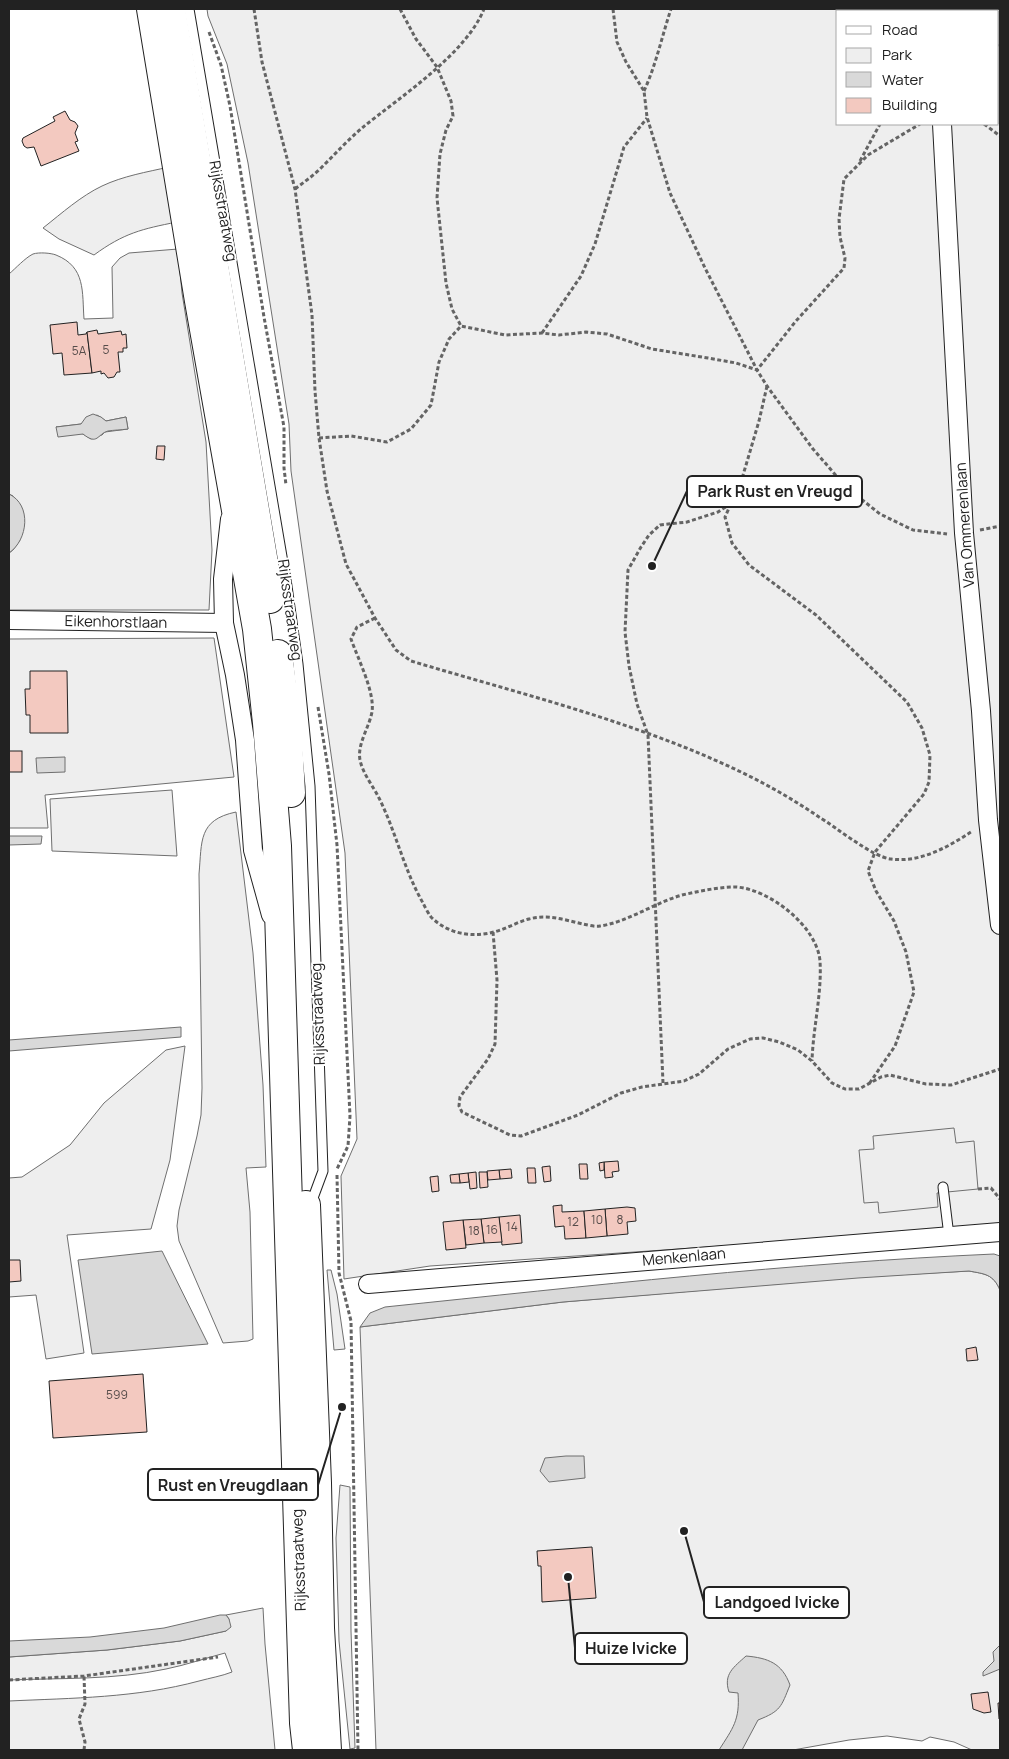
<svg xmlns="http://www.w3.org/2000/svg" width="1009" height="1759" viewBox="0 0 1009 1759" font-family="Manrope,sans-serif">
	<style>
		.green { fill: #eee; stroke: #6f6f6f; fill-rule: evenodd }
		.parking { fill: #ededed; stroke: #6f6f6f }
		.water { fill: #d9d9d9; stroke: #6f6f6f }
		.building { fill: #f3c9c0; stroke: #222 }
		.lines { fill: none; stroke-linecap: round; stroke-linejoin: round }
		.lane-casing { stroke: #222; stroke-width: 11 }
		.street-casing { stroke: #222; stroke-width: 20 }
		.primary-casing { stroke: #222; stroke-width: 30 }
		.path { stroke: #646464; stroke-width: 3; stroke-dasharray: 4 2.5; stroke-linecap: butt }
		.lane { stroke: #fff; stroke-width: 9 }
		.street { stroke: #fff; stroke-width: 18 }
		.primary { stroke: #fff; stroke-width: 28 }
		.labels { text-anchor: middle; stroke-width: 4; stroke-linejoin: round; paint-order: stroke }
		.number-label { font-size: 12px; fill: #564c4a }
		.street-label { font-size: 15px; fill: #222; stroke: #fff }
		.leader { fill: none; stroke: #222; stroke-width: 2 }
		.callout-dot { fill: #222; stroke: #fff; stroke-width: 2 }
		.callout { fill: #fff; stroke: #222; stroke-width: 2 }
		.callout-label { font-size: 16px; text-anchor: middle; font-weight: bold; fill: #222 }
	</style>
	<rect width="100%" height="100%" fill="#fff"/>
	<g class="green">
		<path d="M207 9H1000V1227L430 1266 344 1279 341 1176 357 1139 345 853 291 471 289 424 248 163 227 64 208 16ZM838 11H998V124H838Z"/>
		<path d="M169 167 177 222C142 229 124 233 94 255L59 239 43 228C62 213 81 196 102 186 123 176 147 172 169 167Z"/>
		<path d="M178 249 182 293 206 442 212 550 209 610H9V553L13 550 20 540 13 496 9 494V274C16 268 25 258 33 254 39 252 51 253 56 255 86 267 82 292 84 319L113 318 112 267 120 258 129 253ZM97 415 106 421 126 417 128 429 105 432 102 435 91 439 83 434 56 427 81 424Z"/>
		<polygon points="214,638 234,777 45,795 48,828 9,828 9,639"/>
		<polygon points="172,790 177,856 52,851 50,799"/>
		<path d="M236 812 253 953 263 1085 266 1167 246 1168 250 1212 253 1339 248 1341 223 1343 179 1241 177 1226 179 1210 197 1136 201 1115 202 1088 199 874C202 841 198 820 236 812Z"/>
		<polygon points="185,1046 170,1160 151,1229 67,1235 84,1353 46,1359 36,1295 9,1297 9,1178 22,1177 70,1145 104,1103 166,1050"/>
		<polygon points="327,1270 331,1270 337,1294 345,1349 334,1350"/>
		<path d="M969 1271C985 1274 993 1274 1000 1290V1750H972L954 1742 930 1737 922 1741 887 1736 849 1740 793 1750H376L360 1327 563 1302 858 1277Z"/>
		<polygon points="340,1485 350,1487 351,1631 355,1748 350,1749 339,1641 336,1538"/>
		<path d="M263 1608 265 1644 275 1750H9V1701C73 1698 136 1698 199 1681 210 1678 222 1676 232 1672L225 1653C206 1658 186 1665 166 1669 115 1680 61 1678 9 1680V1657L107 1650 180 1641 226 1631 229 1619 226 1615Z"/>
	</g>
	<polygon class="parking" points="954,1128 956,1143 974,1141 978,1189 937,1193 938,1207 879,1213 878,1202 864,1203 859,1150 874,1149 873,1136"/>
	<g class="water">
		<polygon points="986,9 1000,9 1000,48 998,44 998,11 987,11"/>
		<path d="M93 414 101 417 106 421 126 417 128 429C121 430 114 430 108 431 97 434 98 446 83 434L58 437 56 427 81 424 86 417Z"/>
		<path d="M9 494C32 505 28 540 9 553Z"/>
		<polygon points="65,757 65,772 37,773 36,758"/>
		<polygon points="9,836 42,836 41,844 9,845"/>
		<polygon points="181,1027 181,1037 9,1051 9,1040"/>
		<polygon points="162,1251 208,1344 92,1354 78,1260"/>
		<path d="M994 1254 1000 1256V1290C993 1274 985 1274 969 1271L858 1278 563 1302 360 1327 370 1313 385 1307C588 1286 791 1263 994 1254Z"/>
		<polygon points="566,1456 584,1456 585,1478 549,1482 540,1471 545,1458"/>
		<polygon points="220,1615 226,1615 229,1619 231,1627 226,1631 180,1641 107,1650 9,1657 9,1641 90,1637 164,1628"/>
		<polygon points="1000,1645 1000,1669 983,1676 983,1672 994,1661 993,1652"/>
		<path d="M746 1656C768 1658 782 1663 790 1685 781 1707 781 1711 758 1720L742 1750H719C733 1728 740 1720 738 1693L729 1692C723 1674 734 1667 746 1656Z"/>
	</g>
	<g class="building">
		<polygon points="65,111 70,120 75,122 78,126 75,133 78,141 75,142 79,151 41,166 34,147 27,148 24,146 22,141 23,138 55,121 53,117"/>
		<polygon points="77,322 78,335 86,334 87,332 92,373 64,375 62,353 53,354 50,325"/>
		<polygon points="97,330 98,334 121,331 122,335 126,334 127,348 123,348 123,352 118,352 120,372 117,372 114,377 108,378 104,373 101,374 101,371 92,373 87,332"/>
		<polygon points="157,446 165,446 164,460 156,459"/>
		<polygon points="30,671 67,671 68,733 30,733 30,715 26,715 25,689 30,689"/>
		<rect x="9" y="751" width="13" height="21"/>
		<polygon points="618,1161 619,1171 612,1172 613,1177 605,1178 604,1162"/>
		<polygon points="604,1162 604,1170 600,1171 599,1163"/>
		<polygon points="579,1164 587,1164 588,1179 580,1179"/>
		<polygon points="550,1166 551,1181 544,1182 542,1167"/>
		<polygon points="527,1168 535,1168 536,1183 528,1183"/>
		<polygon points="511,1169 512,1178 500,1179 499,1170"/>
		<polygon points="499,1170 500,1179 488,1180 487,1171"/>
		<polygon points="476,1172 477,1188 470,1189 468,1173"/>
		<polygon points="479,1172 487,1172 488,1187 480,1188"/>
		<polygon points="468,1173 469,1182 460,1183 459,1174"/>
		<polygon points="459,1174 460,1183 451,1183 450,1175"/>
		<polygon points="438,1176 439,1191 432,1192 430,1177"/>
		<polygon points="562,1205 562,1212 584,1211 586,1238 565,1239 564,1226 555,1227 553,1206"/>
		<polygon points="627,1207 635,1208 636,1221 627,1222 628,1234 607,1236 605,1209"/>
		<polygon points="605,1209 607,1236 586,1238 584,1211"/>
		<polygon points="520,1215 522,1243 502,1245 499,1217"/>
		<polygon points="499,1217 502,1242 484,1243 481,1219"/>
		<polygon points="481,1219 484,1243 466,1245 463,1220"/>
		<polygon points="463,1220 466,1248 446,1250 443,1222"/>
		<polygon points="9,1260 20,1260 21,1281 9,1282"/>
		<polygon points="976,1347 978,1360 967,1361 966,1349"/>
		<polygon points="143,1374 147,1432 53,1438 49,1381"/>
		<polygon points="592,1547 596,1598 542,1602 541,1566 538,1566 537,1551"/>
		<polygon points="988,1692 991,1712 984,1713 973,1709 971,1694"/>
		<polygon points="998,1703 1000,1703 1000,1719 999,1719"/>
	</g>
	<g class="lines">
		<g class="lane-casing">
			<g id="lane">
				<polyline points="189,9 287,586 298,664 310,786 323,1171 310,1206"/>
				<polyline points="943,1187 949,1236"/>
			</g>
		</g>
		<g class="street-casing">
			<g id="street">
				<polyline points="935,9 935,11"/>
				<polyline points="942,124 964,533 981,711 988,820 1000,925"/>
				<polyline points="230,519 223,579 224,623 235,675 245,740 253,850 271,915"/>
				<polyline points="9,620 224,623"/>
				<polyline points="368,1284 1000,1232"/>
			</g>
		</g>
		<g class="primary-casing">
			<g id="primary">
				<polyline points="151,9 199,301 257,629 267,723 277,846 304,1723 307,1750"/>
				<polyline points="171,9 270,599"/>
				<polyline points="278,654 287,722 291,793"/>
				<polyline points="306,1205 317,1483 320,1628 327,1750"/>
			</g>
		</g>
		<g class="path">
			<path d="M254 9 262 62 295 189 312 315 315 391 319 438 327 491 346 564 375 618 396 650 411 661C521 694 637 722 741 772 768 785 794 800 819 817 836 827 872 857 891 859 920 863 948 847 971 832"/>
			<polyline points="400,9 416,39 437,67 451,101 453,116 446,130 440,154 437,198 446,283 452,309 461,326"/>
			<polyline points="613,9 617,42 626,62 644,91 647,117 670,193 705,268 757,370 767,386 813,449 846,487 880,514 913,530 947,534"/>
			<polyline points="864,11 864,9"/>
			<polyline points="209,32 221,65 230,106 264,317 284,427 284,468 286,485"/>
			<path d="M644 91C656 65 662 36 671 9"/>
			<polyline points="984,124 1000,136"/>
			<polyline points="860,161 880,124"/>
			<path d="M295 189C304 182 313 176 321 168 335 154 348 140 362 128 400 97 466 54 484 9"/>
			<polyline points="542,333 581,276 595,244 624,147 647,118"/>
			<polyline points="767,386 759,421 741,482 725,517 732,543 749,565 816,615 907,702 922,728 930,755 929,782 924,794 875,852 868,871 876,891 894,921 906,952 914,992 895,1046 869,1084"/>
			<polyline points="319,438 351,436 387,442 411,429 431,405 439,362 449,339 461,326 505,335 542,333 559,335 586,332 607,334 652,349 708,358 736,363 757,370 796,321 844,268 845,258 840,237 839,219 844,179 868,155 920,124"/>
			<polyline points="980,530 1000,526"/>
			<path d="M375 618 357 627 351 639C358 659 375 692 372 712 369 728 357 744 360 760 363 774 373 786 379 798 396 832 404 870 423 903 425 907 428 913 431 917 448 934 472 938 494 932 506 929 517 922 529 919 548 914 565 920 583 924 588 925 595 927 600 926 628 922 654 903 682 895 700 891 718 887 736 887 769 889 817 926 820 961 822 994 813 1028 812 1061"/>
			<polyline points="318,707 329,774 337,845 350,1116 348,1146 337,1169"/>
			<polyline points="493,932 497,980 495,1044 488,1059 460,1097 459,1106 462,1112 510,1135 521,1136 578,1115 621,1093 642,1087 684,1081 699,1074 728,1049 750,1039 763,1038 779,1042 798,1050 812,1061 832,1083 845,1089 859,1089 881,1077 890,1075 926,1084 951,1085 1000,1069"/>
			<polyline points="663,1083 648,735 637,704 629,666 625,632 628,570 641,547 649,535 660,525 687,522 718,512 730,504"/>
			<polyline points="337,1175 339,1273 351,1321 358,1750"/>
			<polyline points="978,1189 991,1188 1000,1199"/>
			<polyline points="9,1680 84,1676 218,1657"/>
			<polyline points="84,1750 85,1742 79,1719 85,1704 84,1676"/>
		</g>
		<use href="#lane" class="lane"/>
		<use href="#street" class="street"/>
		<use href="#primary" class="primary"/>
	</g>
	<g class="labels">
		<g class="number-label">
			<text x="106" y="354">5</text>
			<text x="79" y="355">5A</text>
			<text x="597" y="1224">10</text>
			<text x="620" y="1224">8</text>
			<text x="573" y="1226">12</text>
			<text x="512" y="1231">14</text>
			<text x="492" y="1234">16</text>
			<text x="474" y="1235">18</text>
			<text x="117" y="1399">599</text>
		</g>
		<g class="street-label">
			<text transform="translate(223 211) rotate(80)" y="5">Rijksstraatweg</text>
			<text transform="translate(965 525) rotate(-94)" y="5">Van Ommerenlaan</text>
			<text transform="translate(290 610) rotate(82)" y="5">Rijksstraatweg</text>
			<text transform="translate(116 622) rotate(1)" y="5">Eikenhorstlaan</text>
			<text transform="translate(318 1014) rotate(-92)" y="5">Rijksstraatweg</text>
			<text transform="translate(684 1257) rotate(-5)" y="5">Menkenlaan</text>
			<text transform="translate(299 1560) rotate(-92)" y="5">Rijksstraatweg</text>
		</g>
	</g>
	<path class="leader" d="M652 566L687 491M342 1407L318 1485M684 1531L704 1602M568 1577L575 1648"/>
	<g class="callout-dot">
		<circle cx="652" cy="566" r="5"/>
		<circle cx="342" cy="1407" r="5"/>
		<circle cx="684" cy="1531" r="5"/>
		<circle cx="568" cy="1577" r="5"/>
	</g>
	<g class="callout">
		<rect x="687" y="476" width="175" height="31" rx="5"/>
		<rect x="148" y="1469" width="170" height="31" rx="5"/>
		<rect x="704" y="1587" width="145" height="31" rx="5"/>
		<rect x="575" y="1633" width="112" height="31" rx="5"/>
	</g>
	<g class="callout-label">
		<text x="775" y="497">Park Rust en Vreugd</text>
		<text x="233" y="1491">Rust en Vreugdlaan</text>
		<text x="777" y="1608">Landgoed Ivicke</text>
		<text x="631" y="1654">Huize Ivicke</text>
	</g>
	<rect width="1009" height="1759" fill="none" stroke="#222222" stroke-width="20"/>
	<rect x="836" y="10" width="162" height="115" fill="#ffffff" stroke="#a7a7a7"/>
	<rect x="846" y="26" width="25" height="8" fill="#ffffff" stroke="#a7a7a7"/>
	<text x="882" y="35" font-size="15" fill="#222222">Road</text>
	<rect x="846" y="48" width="25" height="15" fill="#eeeeee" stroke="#a7a7a7"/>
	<text x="882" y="60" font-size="15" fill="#222222">Park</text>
	<rect x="846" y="72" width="25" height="15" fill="#d9d9d9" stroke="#a7a7a7"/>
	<text x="882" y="85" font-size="15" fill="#222222">Water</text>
	<rect x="846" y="98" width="25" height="15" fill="#f3c9c0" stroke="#a7a7a7"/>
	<text x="882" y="110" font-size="15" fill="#222222">Building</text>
</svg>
